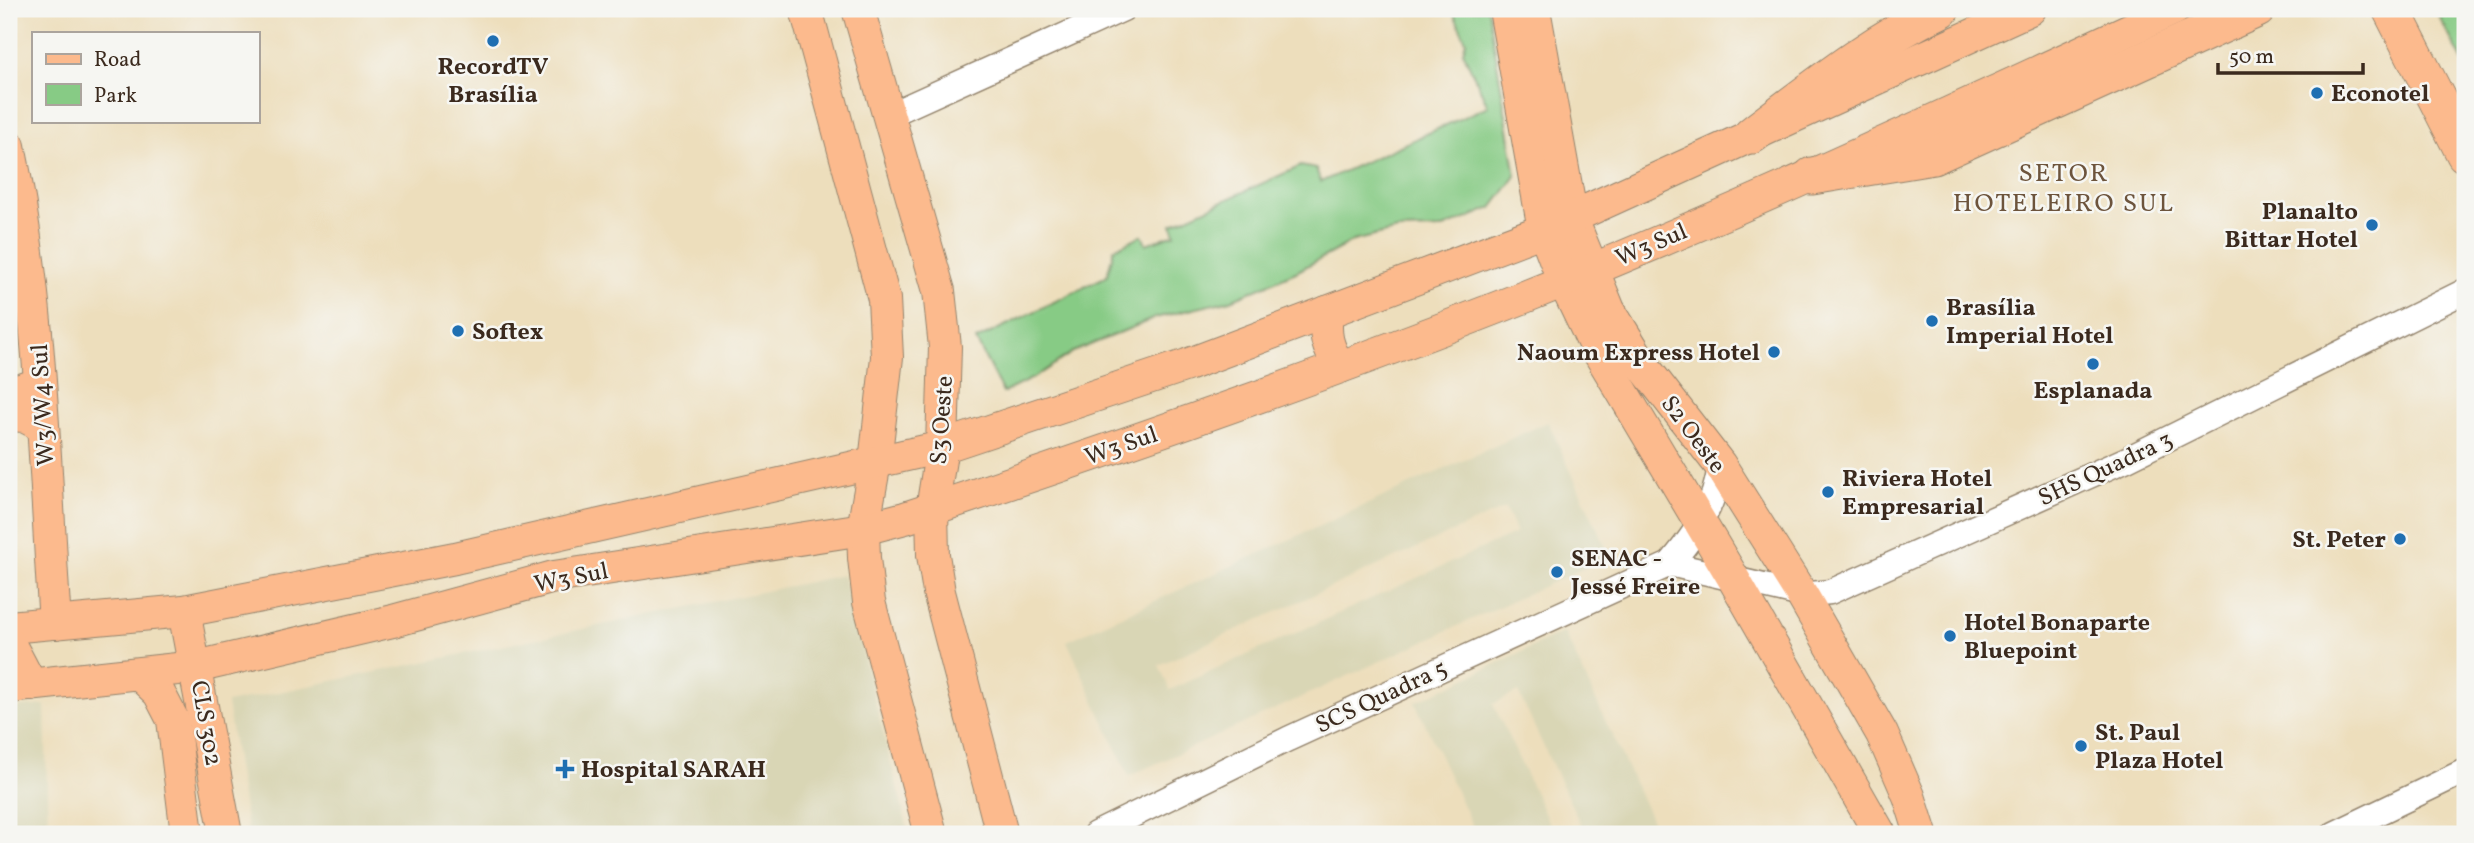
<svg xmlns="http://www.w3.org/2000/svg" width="2474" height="843" viewBox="0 0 2474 843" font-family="Vollkorn,serif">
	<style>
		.built { fill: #d9d6b5; fill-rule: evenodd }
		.green { fill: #87cb85; stroke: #617a52; stroke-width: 2 }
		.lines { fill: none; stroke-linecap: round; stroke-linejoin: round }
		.minor-casing { stroke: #94846d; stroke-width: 27 }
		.major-casing { stroke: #94846d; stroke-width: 34 }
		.highway-casing { stroke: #94846d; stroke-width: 39 }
		.minor { stroke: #fff; stroke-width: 24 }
		.major { stroke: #fcba8d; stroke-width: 32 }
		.highway { stroke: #fcba8d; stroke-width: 37 }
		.poi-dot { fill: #1f6fb2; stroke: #f6f6f2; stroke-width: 2.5 }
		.labels { text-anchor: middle; stroke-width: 5; stroke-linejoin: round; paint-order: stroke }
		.poi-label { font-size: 24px; font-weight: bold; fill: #3b2a1e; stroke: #f6f6f2; text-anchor: start }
		.street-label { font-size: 24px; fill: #3b2a1e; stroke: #f6f6f2 }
		.neighbourhood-label { font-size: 26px; letter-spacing: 2px; fill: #6d543c; stroke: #f6f6f2 }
	</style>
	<rect width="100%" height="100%" fill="#f6f6f2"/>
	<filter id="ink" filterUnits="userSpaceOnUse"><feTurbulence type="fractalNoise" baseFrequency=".0143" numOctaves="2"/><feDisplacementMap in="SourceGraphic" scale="14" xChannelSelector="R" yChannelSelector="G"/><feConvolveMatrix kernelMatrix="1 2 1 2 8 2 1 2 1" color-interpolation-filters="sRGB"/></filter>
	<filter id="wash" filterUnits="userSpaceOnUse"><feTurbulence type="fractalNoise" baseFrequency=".00686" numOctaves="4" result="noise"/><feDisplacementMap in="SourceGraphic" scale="28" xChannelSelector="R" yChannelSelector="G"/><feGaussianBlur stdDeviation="1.57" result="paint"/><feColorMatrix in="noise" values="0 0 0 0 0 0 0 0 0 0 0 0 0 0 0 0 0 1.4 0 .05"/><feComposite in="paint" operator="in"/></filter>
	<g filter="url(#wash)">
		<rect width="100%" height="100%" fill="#eddebc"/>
		<g class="built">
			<path d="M1548 422 1610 556 1129 776 1067 641ZM1505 508 1516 533 1170 690 1159 665Z"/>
			<polygon points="843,575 909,834 248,834 227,703"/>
			<polygon points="1564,632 1658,834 1585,834 1518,692 1493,704 1554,834 1476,834 1415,702"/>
			<polygon points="45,705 48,834 9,834 9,708"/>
		</g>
		<g class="green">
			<polygon points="1452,9 1488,9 1516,176 1492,208 1441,229 1398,230 1353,241 1296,272 1231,300 1155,318 1073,352 1035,377 1003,393 976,340 1107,276 1114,249 1142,235 1146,244 1175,234 1172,224 1301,166 1316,169 1321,182 1488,106 1463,52 1466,41"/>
			<polygon points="2435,9 2464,9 2465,65"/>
		</g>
	</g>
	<g filter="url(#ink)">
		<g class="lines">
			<g class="minor-casing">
				<g id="minor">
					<polyline points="889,115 1123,9"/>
					<polyline points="1670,564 1802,595 1830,592 2127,459 2465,291"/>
					<path d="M1095 834 1288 739 1670 564C1696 533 1715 507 1720 465"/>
					<polyline points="2334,834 2465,771"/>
				</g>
			</g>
			<g class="major-casing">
				<g id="major">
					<polyline points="806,9 884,299 887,357 875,462 863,529 864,558 869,602 931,834"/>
					<polyline points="858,9 939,291 945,347 942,447 932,509 933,555 939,592 1002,834"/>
					<polyline points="1505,9 1544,230 1563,280 1595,346 1732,576 1880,834"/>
					<polyline points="1534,9 1572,219 1609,310 1644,367 1720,465 1802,595 1882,734 1909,796 1921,834"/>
					<path d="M9 146C42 303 44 463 55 623"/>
					<path d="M1327 312C1324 335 1327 347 1340 367"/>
					<polyline points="9,389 18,391 38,384"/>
					<polyline points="9,415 24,416 41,425"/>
					<polyline points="184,611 226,834"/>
					<polyline points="9,627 184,611 455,558 942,447 1187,365 1544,230 2030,9"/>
					<polyline points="9,643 31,685"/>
					<polyline points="139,674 159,693 173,720 187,834"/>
					<path d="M9 687 196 667 393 621 554 577 863 529 905 518C1114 449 1322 377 1527 296 1746 209 1960 108 2174 9"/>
				</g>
			</g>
			<g class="highway-casing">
				<g id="highway">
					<polyline points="2391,9 2465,154"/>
					<path d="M1752 135C1813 89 1871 42 1941 9"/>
					<polyline points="1812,176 1933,156 2257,9"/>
				</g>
			</g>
			<use href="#minor" class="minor"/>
			<use href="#major" class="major"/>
			<use href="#highway" class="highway"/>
		</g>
	</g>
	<g class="poi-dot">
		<circle cx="493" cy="41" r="7"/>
		<circle cx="2317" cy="93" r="7"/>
		<circle cx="2372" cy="225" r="7"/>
		<circle cx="1932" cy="321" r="7"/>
		<circle cx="458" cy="331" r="7"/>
		<circle cx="1774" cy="352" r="7"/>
		<circle cx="2093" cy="364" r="7"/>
		<circle cx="1828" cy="492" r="7"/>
		<circle cx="2400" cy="539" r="7"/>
		<circle cx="1557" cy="572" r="7"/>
		<circle cx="1950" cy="636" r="7"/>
		<circle cx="2081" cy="746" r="7"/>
		<path d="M561.5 758.5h7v7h7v7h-7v7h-7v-7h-7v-7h7z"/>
	</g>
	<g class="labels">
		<g class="poi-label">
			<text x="493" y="74" text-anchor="middle">RecordTV<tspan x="493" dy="28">Brasília</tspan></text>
			<text x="2331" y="101">Econotel</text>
			<text x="2358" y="219" text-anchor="end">Planalto<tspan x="2358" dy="28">Bittar Hotel</tspan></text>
			<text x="1946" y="315">Brasília<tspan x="1946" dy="28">Imperial Hotel</tspan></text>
			<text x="472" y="339">Softex</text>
			<text x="1760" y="360" text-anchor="end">Naoum Express Hotel</text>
			<text x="2093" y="398" text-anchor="middle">Esplanada</text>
			<text x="1842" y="486">Riviera Hotel<tspan x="1842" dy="28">Empresarial</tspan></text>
			<text x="2386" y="547" text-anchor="end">St. Peter</text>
			<text x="1571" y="566">SENAC -<tspan x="1571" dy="28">Jessé Freire</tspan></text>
			<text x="1964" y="630">Hotel Bonaparte<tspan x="1964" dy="28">Bluepoint</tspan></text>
			<text x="2095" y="740">St. Paul<tspan x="2095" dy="28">Plaza Hotel</tspan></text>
			<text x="581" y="777">Hospital SARAH</text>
		</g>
		<g class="street-label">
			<text transform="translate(1651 244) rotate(-23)" y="8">W3 Sul</text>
			<text transform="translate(42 405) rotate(-93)" y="8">W3/W4 Sul</text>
			<text transform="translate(941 420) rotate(-86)" y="8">S3 Oeste</text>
			<text transform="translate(1694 434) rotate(53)" y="8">S2 Oeste</text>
			<text transform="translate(1121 445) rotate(-19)" y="8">W3 Sul</text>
			<text transform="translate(2105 468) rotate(-25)" y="8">SHS Quadra 3</text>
			<text transform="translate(571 577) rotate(-11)" y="8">W3 Sul</text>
			<text transform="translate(1381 696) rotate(-25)" y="8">SCS Quadra 5</text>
			<text transform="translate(207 723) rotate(80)" y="8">CLS 302</text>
		</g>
		<g class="neighbourhood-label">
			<text x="2064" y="181">SETOR<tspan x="2064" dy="30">HOTELEIRO SUL</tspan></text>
		</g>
	</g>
	<rect width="2474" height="843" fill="none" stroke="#f6f6f2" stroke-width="35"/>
	<rect x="32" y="32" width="228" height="91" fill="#f6f6f2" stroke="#aba49d" stroke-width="2"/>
	<rect x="46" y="54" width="35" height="10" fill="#fcba8d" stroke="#aba49d" stroke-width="2"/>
	<text x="94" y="66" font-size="21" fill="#3b2a1e">Road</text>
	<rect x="46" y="84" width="35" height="21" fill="#87cb85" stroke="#aba49d" stroke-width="2"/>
	<text x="94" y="102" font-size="21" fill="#3b2a1e">Park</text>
	<path d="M2218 63v10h145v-10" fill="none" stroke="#3b2a1e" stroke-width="3.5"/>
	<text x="2229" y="63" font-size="21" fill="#3b2a1e" stroke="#f6f6f2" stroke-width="5" paint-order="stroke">50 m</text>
</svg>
